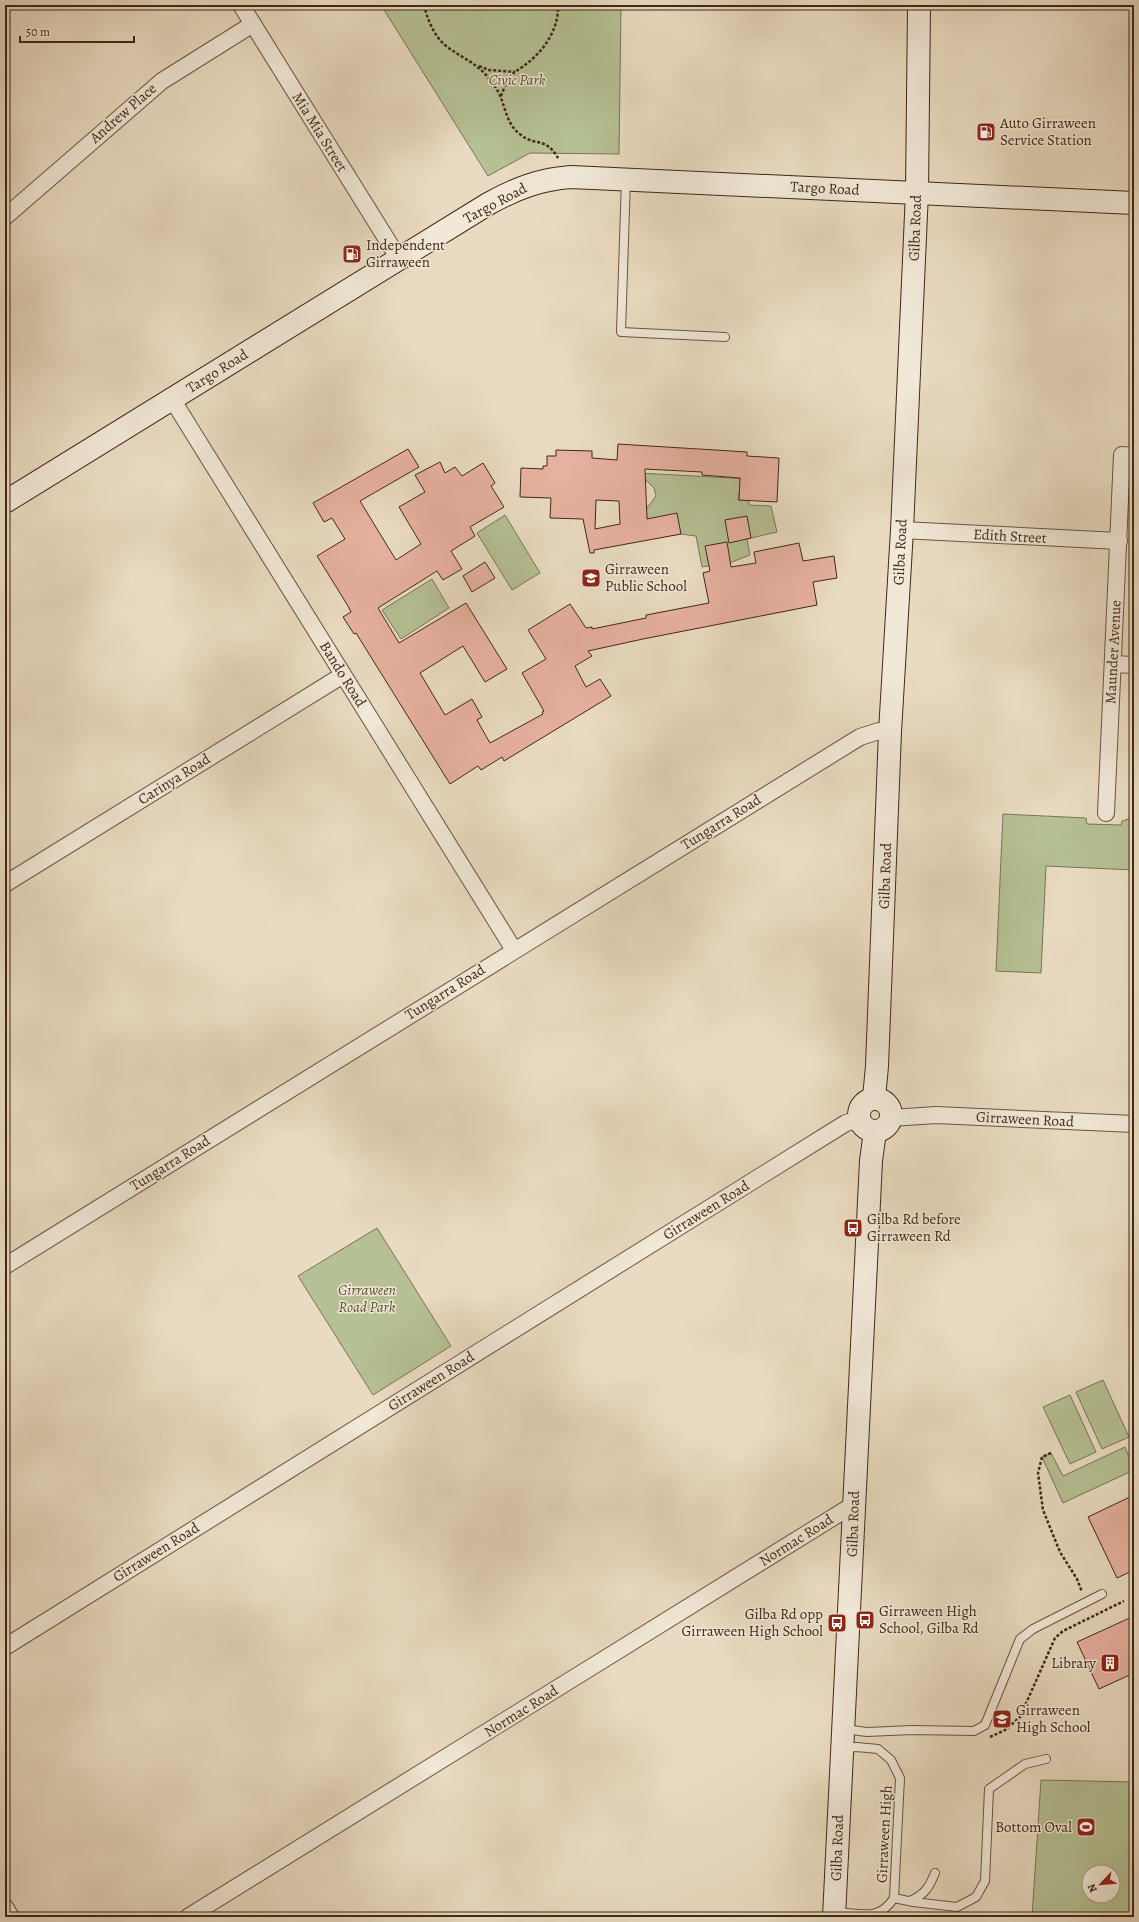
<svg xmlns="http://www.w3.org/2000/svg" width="1139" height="1922" viewBox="0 0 1139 1922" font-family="Alegreya,serif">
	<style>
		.green { fill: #b5c094; stroke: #7a7456; fill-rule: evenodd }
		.building { fill: #e7b1a1; stroke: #402817; fill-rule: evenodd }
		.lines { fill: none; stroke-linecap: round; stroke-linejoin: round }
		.lane-casing { stroke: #6a5542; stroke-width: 10 }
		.street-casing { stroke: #6a5542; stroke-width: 18 }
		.secondary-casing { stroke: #402817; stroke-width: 24 }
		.path { stroke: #402817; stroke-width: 2.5; stroke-dasharray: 3 2; stroke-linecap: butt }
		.lane { stroke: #f1e8d7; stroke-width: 8 }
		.street { stroke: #f1e8d7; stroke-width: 16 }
		.secondary { stroke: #f1e8d7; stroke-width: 22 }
		.rail-casing { stroke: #402817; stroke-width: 4.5 }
		.rail { stroke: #f1e8d7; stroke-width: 3; stroke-dasharray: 9; stroke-linecap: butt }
		.labels { text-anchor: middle; stroke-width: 3; stroke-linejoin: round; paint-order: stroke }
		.park-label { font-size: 15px; font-style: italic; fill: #5d4e36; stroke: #f1e8d7 }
		.street-label { font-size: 15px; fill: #402817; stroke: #f1e8d7 }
		.poi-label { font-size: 15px; fill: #402817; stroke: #f1e8d7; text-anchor: start }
	</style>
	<rect width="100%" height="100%" fill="#e9dbc1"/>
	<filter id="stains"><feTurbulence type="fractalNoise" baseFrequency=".005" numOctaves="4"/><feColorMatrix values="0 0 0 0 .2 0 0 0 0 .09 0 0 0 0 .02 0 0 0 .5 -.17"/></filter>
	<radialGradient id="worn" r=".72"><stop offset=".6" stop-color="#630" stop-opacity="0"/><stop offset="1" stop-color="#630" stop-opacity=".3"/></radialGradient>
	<g class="green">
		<polygon points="381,5 621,5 619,154 530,153 488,176"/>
		<polygon points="620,472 750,479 749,493 739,493 738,500 749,501 749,505 771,506 777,532 747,539 750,555 732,562 702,567 696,536 681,534 634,541 644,512 656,496 654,488 647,481 618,482"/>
		<polygon points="505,515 540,573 512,590 477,533"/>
		<polygon points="432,579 449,608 401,639 382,610"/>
		<polygon points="1003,814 1086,818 1087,824 1121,825 1122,821 1134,817 1134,870 1046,866 1041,973 996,971"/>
		<polygon points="377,1228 451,1346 373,1395 298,1276"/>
		<polygon points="1103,1380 1129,1437 1102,1449 1076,1392"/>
		<polygon points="1070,1395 1096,1452 1070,1464 1043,1407"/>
		<polygon points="1125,1447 1134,1470 1063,1503 1042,1457 1051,1453 1063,1476"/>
		<path d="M1041 1780 1134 1782V1917H1032ZM1089 1872H1113V1896H1089Z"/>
	</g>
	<g class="building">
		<path d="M618 444 747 452V456L779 458 777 502 739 500 740 478 702 475V472L645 469 647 519 677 513 681 534 594 550V553H590L583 519 550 518 551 498 520 497 521 468 543 469V466H547V456H556V450L592 451V458L617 460ZM596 500 619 501 620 524 595 529Z"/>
		<polygon points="408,449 419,467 360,501 396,560 421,544 399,507 425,492 415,475 440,462 445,473 455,467 462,476 483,463 495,483 491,486 504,507 470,527 475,536 451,551 462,569 443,580 437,571 378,608 399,643 466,603 507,669 485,682 463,646 420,673 445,715 472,699 482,717 477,720 490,743 543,714 542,712 544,711 522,673 546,659 528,630 570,604 586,628 592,627 592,629 646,618 646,615 709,603 703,573 710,571 705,546 727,542 731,567 756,563 754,552 799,543 803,561 834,556 837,578 813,582 817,605 643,639 588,651 592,656 575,666 586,687 600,679 611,696 504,761 502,757 481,770 478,766 450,784 356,633 354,634 343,617 351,612 348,606 317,556 345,539 332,518 324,522 313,503"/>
		<polygon points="747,516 751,538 729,543 725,520"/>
		<polygon points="485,562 495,578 472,592 463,576"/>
		<polygon points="1134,1495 1134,1570 1117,1578 1088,1517"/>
		<polygon points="1134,1616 1134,1673 1099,1689 1077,1642"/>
	</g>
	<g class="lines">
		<g class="lane-casing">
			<g id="lane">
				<polyline points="626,179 621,332 725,337"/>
				<polyline points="844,1729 867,1732 912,1730 974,1731 985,1725 1020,1639 1033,1629 1102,1594"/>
				<polyline points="894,1898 913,1902 957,1907 976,1897 985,1881 989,1789 1025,1764 1046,1759"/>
				<path d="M910 1901C924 1895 929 1888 935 1873"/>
				<path d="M835 1912C859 1913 879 1922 894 1898L900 1778 891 1760 878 1749 857 1747 842 1748"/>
			</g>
		</g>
		<g class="street-casing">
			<g id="street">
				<polyline points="241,5 399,259"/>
				<polyline points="5,217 162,81 253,24"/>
				<polyline points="172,399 514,950"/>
				<polyline points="902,530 1119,541"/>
				<polyline points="1113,664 1134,665"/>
				<polyline points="1106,813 1122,455 1134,456"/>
				<polyline points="5,884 343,675"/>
				<polyline points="891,1118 936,1115 1134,1124"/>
				<polyline points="5,1266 860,737 879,731 890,732"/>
				<polyline points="5,1647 833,1131 846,1123 859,1119"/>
				<polyline points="5,1907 11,1917"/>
				<polyline points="188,1917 853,1505"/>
			</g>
		</g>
		<g class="secondary-casing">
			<g id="secondary">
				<path d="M5 502 488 204C515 189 540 179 571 177L1134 203"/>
				<polyline points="874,1098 877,1066 890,732 902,530 917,192 919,5"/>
				<circle cx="875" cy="1115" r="16"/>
				<polyline points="834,1917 871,1161 875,1131"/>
			</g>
		</g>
		<g class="path">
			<path d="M424 5C427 18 434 36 445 45 461 58 478 63 490 80 494 85 499 92 501 98 506 111 508 126 521 135 536 147 545 136 558 158"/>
			<polyline points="479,66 489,70 515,72"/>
			<path d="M501 96C504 89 506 80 512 74 516 71 521 68 525 65 544 51 559 29 558 5"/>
			<polyline points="1051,1453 1042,1457 1038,1473 1043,1510 1060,1552 1077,1579 1082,1592"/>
			<polyline points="990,1737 1005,1730 1020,1717 1055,1638 1063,1631 1124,1601"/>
		</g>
		<use href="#lane" class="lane"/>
		<use href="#street" class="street"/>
		<use href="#secondary" class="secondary"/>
		<g class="rail-casing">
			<polyline id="rail" points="5,12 10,5"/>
		</g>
		<use href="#rail" class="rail"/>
	</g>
	<defs>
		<g id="fuel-square" transform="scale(1)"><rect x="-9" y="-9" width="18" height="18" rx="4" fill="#8f2418" stroke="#f1e8d7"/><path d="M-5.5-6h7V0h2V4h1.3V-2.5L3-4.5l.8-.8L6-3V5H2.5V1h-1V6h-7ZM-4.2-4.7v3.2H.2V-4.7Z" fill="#fff"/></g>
		<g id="school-square" transform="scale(1)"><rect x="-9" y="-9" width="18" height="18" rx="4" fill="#8f2418" stroke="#f1e8d7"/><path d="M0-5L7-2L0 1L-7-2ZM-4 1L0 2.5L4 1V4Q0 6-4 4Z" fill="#fff"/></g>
		<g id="bus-square" transform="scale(1)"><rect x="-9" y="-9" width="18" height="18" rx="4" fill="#8f2418" stroke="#f1e8d7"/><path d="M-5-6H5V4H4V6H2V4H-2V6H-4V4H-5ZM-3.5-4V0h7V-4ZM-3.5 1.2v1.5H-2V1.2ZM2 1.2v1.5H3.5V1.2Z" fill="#fff"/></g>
		<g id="building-square" transform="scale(1)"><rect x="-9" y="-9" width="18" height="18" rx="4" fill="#8f2418" stroke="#f1e8d7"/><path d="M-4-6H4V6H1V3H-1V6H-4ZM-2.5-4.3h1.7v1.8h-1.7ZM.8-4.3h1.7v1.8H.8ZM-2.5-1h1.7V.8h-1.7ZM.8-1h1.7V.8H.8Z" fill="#fff"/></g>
		<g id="stadium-square" transform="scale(1)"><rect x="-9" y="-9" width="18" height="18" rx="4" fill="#8f2418" stroke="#f1e8d7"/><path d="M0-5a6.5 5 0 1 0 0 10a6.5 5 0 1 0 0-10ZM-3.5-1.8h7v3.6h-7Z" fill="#fff"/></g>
	</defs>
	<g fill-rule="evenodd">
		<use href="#fuel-square" x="986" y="132"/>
		<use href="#fuel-square" x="352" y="254"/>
		<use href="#school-square" x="591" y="578"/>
		<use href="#bus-square" x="853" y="1228"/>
		<use href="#bus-square" x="865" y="1620"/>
		<use href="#bus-square" x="837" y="1623"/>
		<use href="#building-square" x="1110" y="1663"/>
		<use href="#school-square" x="1002" y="1719"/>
		<use href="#stadium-square" x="1086" y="1827"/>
	</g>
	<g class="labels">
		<g class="park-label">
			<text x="517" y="85">Civic Park</text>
			<text x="367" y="1295">Girraween<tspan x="367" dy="17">Road Park</tspan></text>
		</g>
		<g class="street-label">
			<text transform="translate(123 113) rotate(-41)" y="5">Andrew Place</text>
			<text transform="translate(320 132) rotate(58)" y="5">Mia Mia Street</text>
			<text transform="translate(825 188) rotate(3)" y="5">Targo Road</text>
			<text transform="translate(495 203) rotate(-28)" y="5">Targo Road</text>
			<text transform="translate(915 228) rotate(-88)" y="5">Gilba Road</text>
			<text transform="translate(217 371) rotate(-32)" y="5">Targo Road</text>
			<text transform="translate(1010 536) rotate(3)" y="5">Edith Street</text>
			<text transform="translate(900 552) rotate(-87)" y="5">Gilba Road</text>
			<text transform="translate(1113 652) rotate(-87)" y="5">Maunder Avenue</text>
			<text transform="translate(343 674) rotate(58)" y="5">Bando Road</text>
			<text transform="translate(174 779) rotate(-32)" y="5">Carinya Road</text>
			<text transform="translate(721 822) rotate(-32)" y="5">Tungarra Road</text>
			<text transform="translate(885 876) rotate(-88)" y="5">Gilba Road</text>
			<text transform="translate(445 992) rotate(-32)" y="5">Tungarra Road</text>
			<text transform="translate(1025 1119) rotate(3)" y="5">Girraween Road</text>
			<text transform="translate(170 1163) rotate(-32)" y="5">Tungarra Road</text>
			<text transform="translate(706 1210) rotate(-32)" y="5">Girraween Road</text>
			<text transform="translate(431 1381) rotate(-32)" y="5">Girraween Road</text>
			<text transform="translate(853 1524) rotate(-88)" y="5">Gilba Road</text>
			<text transform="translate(796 1540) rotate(-32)" y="5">Normac Road</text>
			<text transform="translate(156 1552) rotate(-32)" y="5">Girraween Road</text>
			<text transform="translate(521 1711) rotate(-32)" y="5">Normac Road</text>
			<text transform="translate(884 1834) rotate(-87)" y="5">Girraween High</text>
			<text transform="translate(837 1848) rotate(-88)" y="5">Gilba Road</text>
		</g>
		<g class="poi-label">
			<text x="1000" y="128">Auto Girraween<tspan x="1000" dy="17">Service Station</tspan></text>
			<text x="366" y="250">Independent<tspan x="366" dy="17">Girraween</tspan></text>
			<text x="605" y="574">Girraween<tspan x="605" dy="17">Public School</tspan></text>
			<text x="867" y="1224">Gilba Rd before<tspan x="867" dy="17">Girraween Rd</tspan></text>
			<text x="879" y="1616">Girraween High<tspan x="879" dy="17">School, Gilba Rd</tspan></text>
			<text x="823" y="1619" text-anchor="end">Gilba Rd opp<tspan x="823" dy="17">Girraween High School</tspan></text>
			<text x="1096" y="1668" text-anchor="end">Library</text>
			<text x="1016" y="1715">Girraween<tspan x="1016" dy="17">High School</tspan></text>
			<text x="1072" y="1832" text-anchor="end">Bottom Oval</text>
		</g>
	</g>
	<rect width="1139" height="1922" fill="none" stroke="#e9dbc1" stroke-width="20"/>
	<rect x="6" y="6" width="1127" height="1910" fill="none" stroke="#402817" stroke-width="2"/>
	<rect x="10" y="10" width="1119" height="1902" fill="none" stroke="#402817"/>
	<g transform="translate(1101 1884) rotate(244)"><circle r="19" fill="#f1e8d7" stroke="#aa9b8a"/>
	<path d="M0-3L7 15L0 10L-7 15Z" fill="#8f2418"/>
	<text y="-6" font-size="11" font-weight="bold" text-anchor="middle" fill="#402817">N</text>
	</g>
	<path d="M20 36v6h114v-6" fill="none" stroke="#402817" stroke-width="2"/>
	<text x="26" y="36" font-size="12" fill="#402817" stroke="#f1e8d7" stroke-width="3" paint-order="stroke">50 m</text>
	<rect width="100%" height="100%" filter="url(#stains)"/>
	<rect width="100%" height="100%" fill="url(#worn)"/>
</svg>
